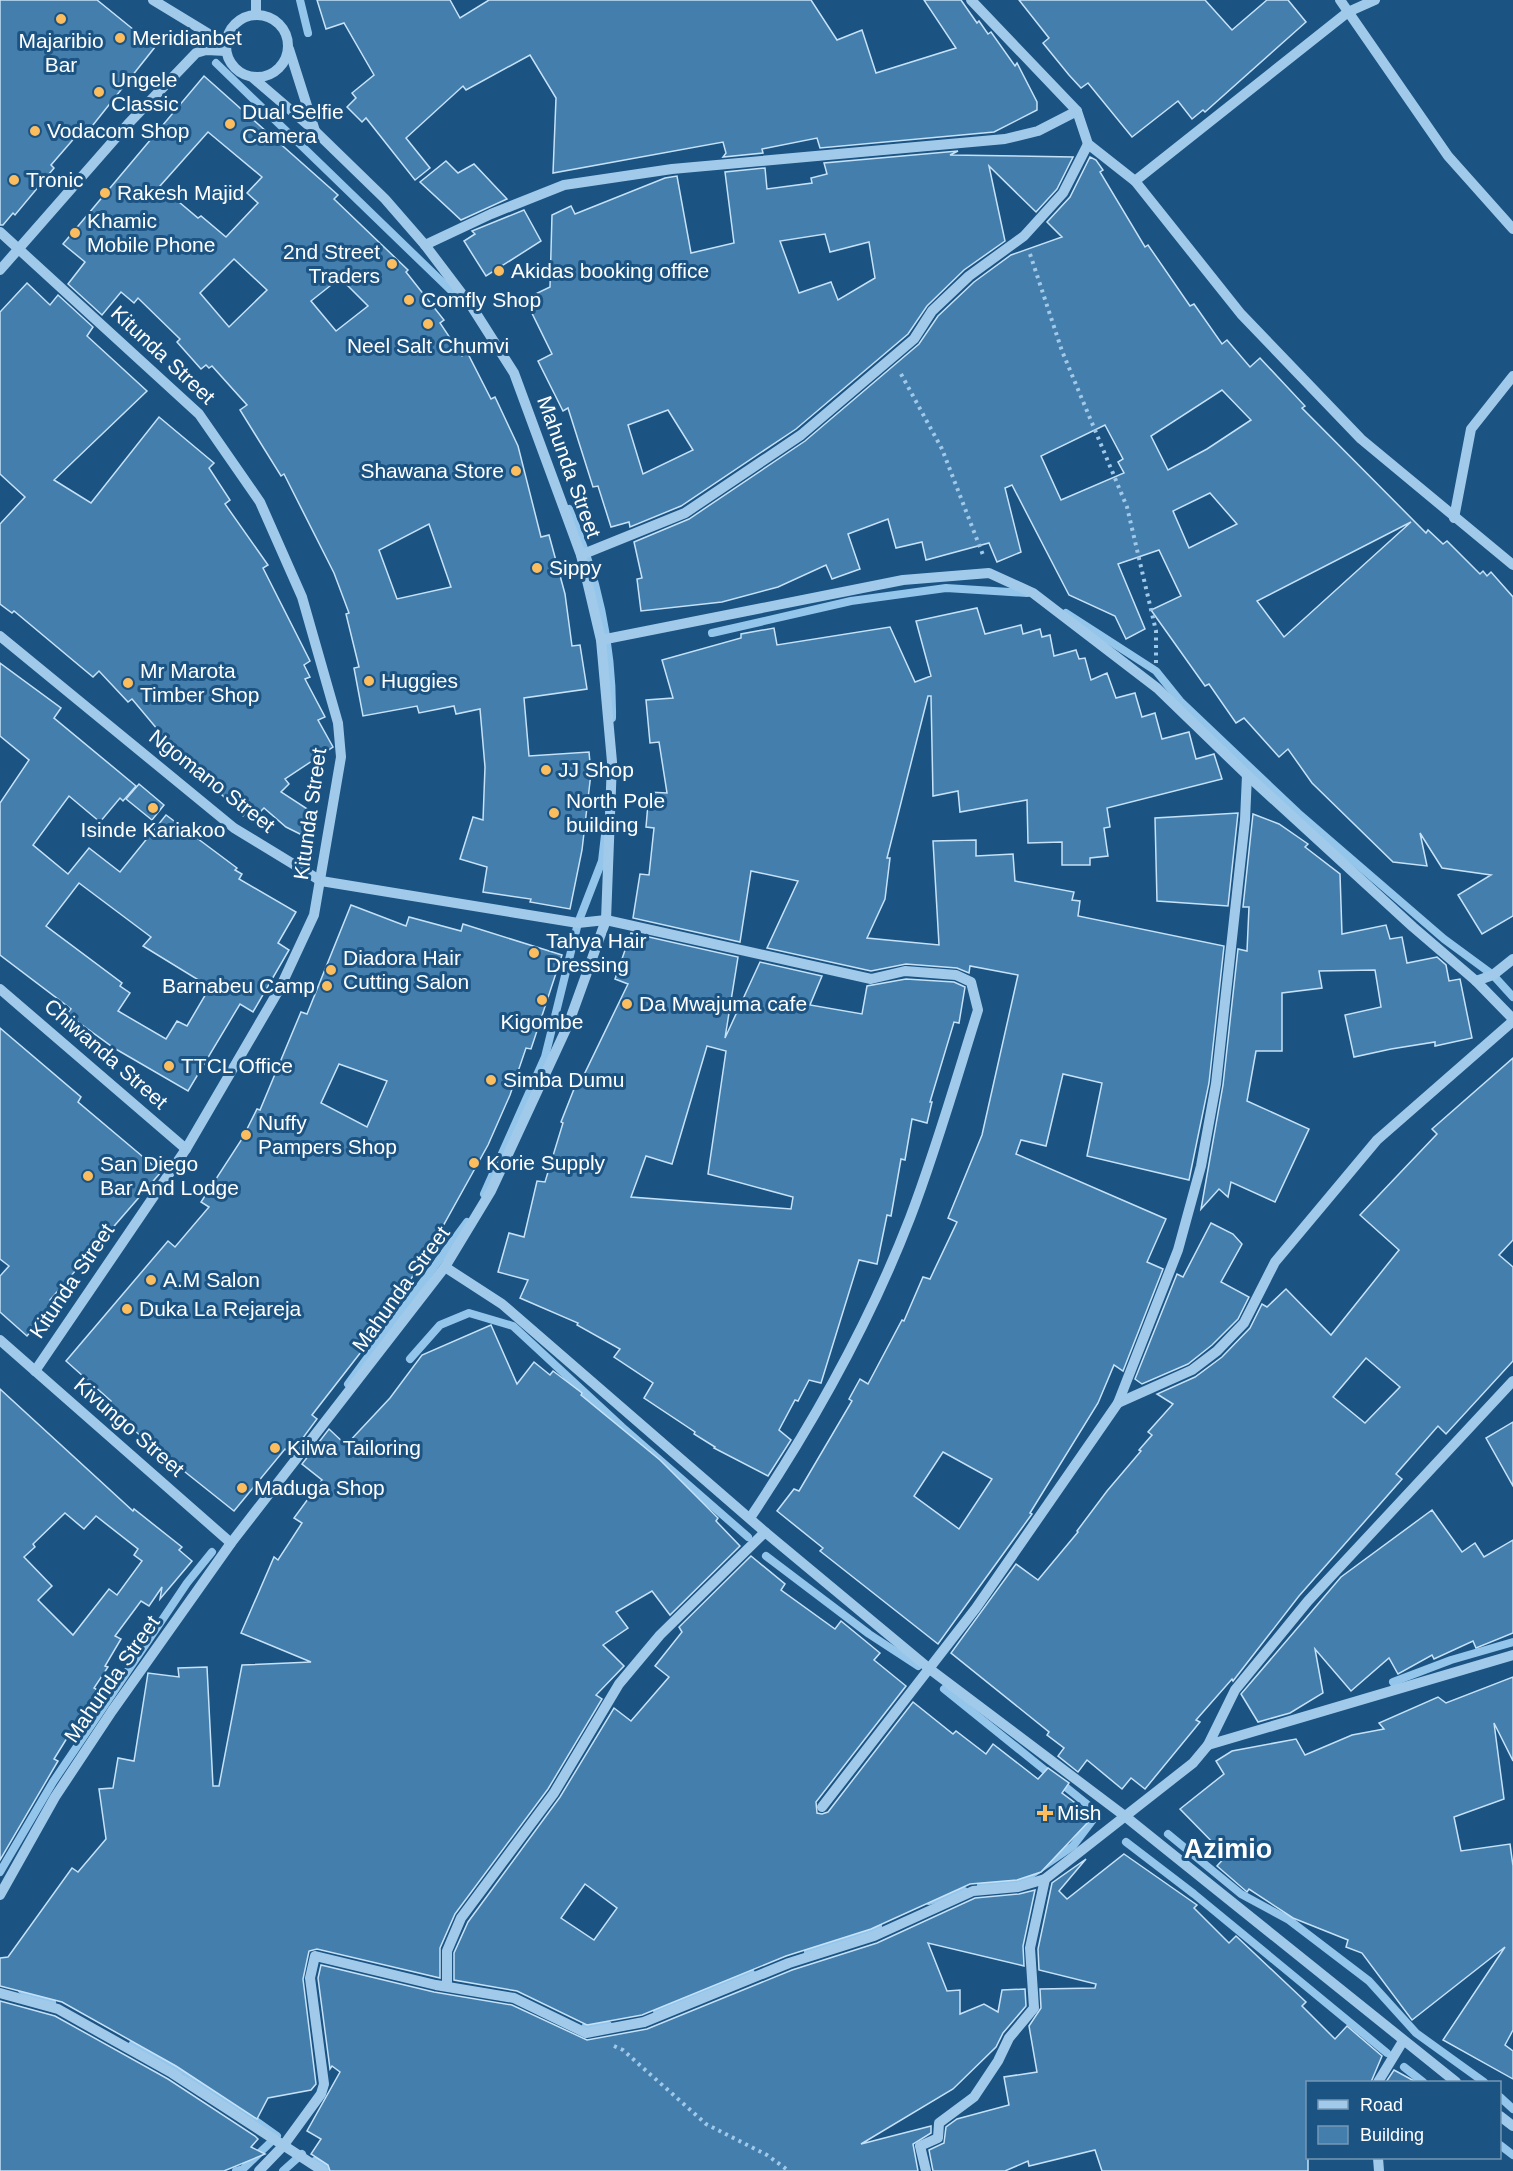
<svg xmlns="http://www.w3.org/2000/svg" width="1513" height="2171" viewBox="0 0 1513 2171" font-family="Arial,sans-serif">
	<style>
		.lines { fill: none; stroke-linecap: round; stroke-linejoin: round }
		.stream { stroke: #94c6ec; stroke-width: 8 }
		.building { fill: #447eac; stroke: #c5e2f8; stroke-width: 1.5; fill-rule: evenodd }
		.path { stroke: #a1caea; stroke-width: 4; stroke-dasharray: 3 4.5; stroke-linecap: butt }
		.minor { stroke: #a1caea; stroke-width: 10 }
		.poi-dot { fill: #fbbd5e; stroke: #1b5383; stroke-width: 2 }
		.labels { text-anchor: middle; stroke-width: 6; stroke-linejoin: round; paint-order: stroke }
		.poi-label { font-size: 21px; fill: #fff; stroke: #1b5383; text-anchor: start }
		.street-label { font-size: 21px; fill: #fff; stroke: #1b5383 }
		.district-label { font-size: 27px; font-weight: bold; fill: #fff; stroke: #1b5383 }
	</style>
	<rect width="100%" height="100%" fill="#1b5383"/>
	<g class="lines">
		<g class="stream">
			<polyline points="300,0 308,33"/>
			<polyline points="216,63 465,304"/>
			<path d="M569 509C597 575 613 646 612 718"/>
			<polyline points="1066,613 1156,671 1181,702 1298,813 1444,939 1493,975 1513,997"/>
			<polyline points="712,633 851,601 946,588 1027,593"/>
			<polyline points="484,1194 545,1057 578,923 602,861 605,835"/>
			<polyline points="410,1359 440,1325 469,1313 513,1326 622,1427 748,1537"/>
			<polyline points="348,1384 467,1222"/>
			<polyline points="766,1556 869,1634 918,1666"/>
			<polyline points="1393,1682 1451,1660 1513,1642"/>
			<polyline points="944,1689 1098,1813 1073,1846 1029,1876 981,1886"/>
			<polyline points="1168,1834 1241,1894 1289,1920 1369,1981 1416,2033 1484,2082"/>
			<polyline points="1126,1842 1194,1894 1387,2053"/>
			<polyline points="0,1872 53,1782 187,1583 212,1552"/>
			<polyline points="929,1901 964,1891"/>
			<polyline points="808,1952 878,1926"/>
			<polyline points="22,1990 52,2003"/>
			<polyline points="657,2011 751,1973"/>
			<polyline points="586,2026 608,2025"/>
			<polyline points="132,2045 185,2071 277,2136 243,2169 236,2171"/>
			<polyline points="1404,2067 1423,2082"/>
			<polyline points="1500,2097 1513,2109"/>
			<polyline points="1500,2145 1513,2155"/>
			<polyline points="315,2161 335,2171"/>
			<polyline points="283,2171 302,2154"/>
		</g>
	</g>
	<g class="building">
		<polygon points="0,0 97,0 155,47 89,130 84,127 51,165 54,168 15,215 13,213 3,225 0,225"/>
		<polygon points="317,0 450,0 460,18 489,0 811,0 837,40 862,30 876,73 956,48 924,0 961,0 977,23 979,21 988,34 991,32 1015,66 1017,63 1037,102 1037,110 994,132 820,148 817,138 762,149 763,153 723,157 726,153 723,142 553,173 556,98 530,55 466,90 463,86 406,138 430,168 415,180 366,118 362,122 347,107 356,98 352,93 374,75 344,23 326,29"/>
		<polygon points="1019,0 1205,0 1232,30 1267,0 1288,0 1306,22 1205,112 1203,110 1192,119 1178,101 1132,137 1088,83 1081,88 1069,75 1043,43 1049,38"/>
		<path d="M204 76 338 195 334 199 408 270 406 272 444 320 440 323 462 356 467 352 491 399 495 397 518 446 541 537 549 535 565 594 572 646 580 645 587 689 524 698 529 756 589 752 591 773 582 850 570 909 530 902 531 899 483 892 487 867 460 859 473 817 483 820 485 767 480 709 456 714 454 706 419 713 417 706 363 716 354 668 359 667 346 614 349 613 334 573 284 474 281 476 240 410 247 405 212 366 209 368 206 365 201 369 177 342 180 339 138 298 134 303 121 292 102 315 68 284 85 262 63 244ZM208 132 262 177 247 193 258 203 226 237 201 216 198 218 160 186ZM234 259 267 290 229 327 200 293ZM340 278 368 306 336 331 311 301ZM429 524 451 587 397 599 379 550Z"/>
		<path d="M958 151 950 155 1073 157 1057 189 1036 212 989 166 1005 241 964 270 927 306 908 334 796 429 681 506 630 527 629 522 611 527 598 486 593 487 568 408 563 411 538 361 552 354 525 299 550 287 552 215 571 206 575 214 665 178 677 176 691 253 734 243 725 172 765 168 767 189 812 183 811 178 827 174 824 163ZM825 234 830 252 869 242 875 278 838 300 831 282 799 293 780 241ZM668 410 693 450 643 474 628 425Z"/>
		<path d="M1090 157 1096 160 1103 170 1100 172 1145 247 1148 245 1190 306 1194 304 1222 344 1227 340 1250 367 1260 358 1305 406 1302 408 1426 533 1428 530 1443 544 1447 541 1480 574 1483 571 1487 576 1491 572 1513 597V916L1482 934 1458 895 1491 875 1442 868 1420 833 1427 866 1393 862 1312 783 1288 749 1279 757 1244 718 1236 723 1209 684 1205 686 1151 610 1181 596 1159 550 1118 564 1145 629 1126 639 1115 616 1069 595 1012 485 1005 488 1021 552 997 562 989 543 926 560 922 542 896 548 888 519 848 534 860 569 832 579 826 565 778 587 722 602 641 611 637 579 642 578 634 542 689 519 805 441 919 344 938 316 974 282 1011 255 1062 237 1047 222 1070 197ZM1222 390 1251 420 1207 449 1168 470 1151 436ZM1105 425 1123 459 1118 462 1124 473 1061 500 1041 456ZM1210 493 1237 524 1189 548 1173 511ZM1411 522 1284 637 1257 601Z"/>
		<polygon points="446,161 458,173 474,164 507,199 461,220 420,182"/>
		<polygon points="524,210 541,241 486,276 464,241 475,234 472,231"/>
		<polygon points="27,283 50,305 58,295 93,327 87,336 147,391 54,480 91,503 159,417 214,463 209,468 230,500 225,504 268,565 263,568 310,661 304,665 310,677 305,679 325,717 318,720 333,747 285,779 289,784 281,792 318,816 304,836 286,827 264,808 255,817 248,811 243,816 203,776 199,779 132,699 128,702 99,671 93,677 14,611 12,613 0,604 0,524 25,497 0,474 0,312"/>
		<path d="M977 608 985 634 1021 625 1023 634 1040 629 1042 637 1050 635 1054 656 1076 650 1079 659 1085 658 1091 680 1107 673 1116 698 1135 693 1142 717 1155 713 1162 739 1189 732 1196 759 1214 754 1222 779 1107 808 1110 827 1104 828 1108 856 1090 858V865H1062V842L1028 843 1027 800 960 812 958 791 933 796 931 696H928L887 858H890L885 899 867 938 939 945 933 841 976 840V856L1013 854 1015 881 1074 892 1072 900 1080 901 1078 916 1224 946 1209 1083 1189 1180 1087 1156 1102 1083 1063 1074 1046 1146 1021 1140 1016 1154 1166 1219 1147 1262 1163 1269 1123 1371 1114 1365 1098 1403 1030 1513 1032 1514 938 1644 820 1551 823 1548 777 1511 794 1489 799 1491 852 1401 849 1399 860 1379 868 1384 902 1320 904 1321 923 1277 930 1279 957 1222 948 1218 982 1135 1018 975 970 966 969 973 957 968 906 964 871 971 767 948 798 881 751 871 740 942 633 918 640 874 649 875 654 828 646 827 649 792 667 793 659 742 650 743 646 700 673 698 662 660 741 638V634L774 628 777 645 890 627 915 682 931 676 916 621ZM943 1452 992 1479 959 1529 914 1496Z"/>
		<path d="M0 663 61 708 54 718 136 786 123 801 120 798 100 822 69 796 33 845 68 874 89 848 120 872 166 815 237 868 235 870 242 874 239 879 296 912 278 943 289 950 253 1012 240 1004 188 1091 114 1048 67 1014 71 1009 0 955V803L29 760 0 736ZM79 883 151 937 143 946 210 987 187 1026 177 1021 166 1039 118 1011 130 993 120 986 122 983 46 926Z"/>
		<polygon points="139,784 164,805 152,820 126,799"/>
		<polygon points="1238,813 1228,906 1157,901 1155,818"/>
		<polygon points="1253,814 1279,824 1308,844 1305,847 1340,874 1342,934 1386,925 1390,939 1402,937 1407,963 1437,957 1446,965 1449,981 1460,979 1472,1038 1435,1046 1435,1042 1391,1049 1354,1057 1345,1015 1381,1007 1375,970 1319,971 1322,988 1282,993 1282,1051 1256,1051 1247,1101 1309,1129 1275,1202 1231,1182 1228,1197 1219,1189 1201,1209 1223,1085 1238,949 1247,951 1249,907 1243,907"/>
		<path d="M351 905 406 926 409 917 461 931 463 924 562 955 531 1049 526 1048 510 1095 488 1145 433 1244 404 1290 402 1289 366 1342 368 1343 312 1415 317 1419 291 1454 285 1449 234 1511 145 1440 107 1405 111 1401 66 1361 168 1241 175 1247 209 1207 201 1202 242 1139 257 1109 260 1110 301 1012 307 1014ZM339 1064 387 1081 367 1127 321 1103Z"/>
		<path d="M631 933 738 957 725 1038 760 962 822 976 810 1005 862 1014 867 986 906 979 954 982 965 987 959 1023 954 1022 930 1102H932L927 1123 912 1119 905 1160 901 1159 891 1216 887 1215 877 1264 859 1260 821 1383 809 1380 798 1401 795 1400 779 1430 791 1440 768 1476 714 1448 715 1447 694 1434 695 1432 644 1398 653 1383 614 1357 620 1349 577 1325 578 1323 520 1298 528 1280 498 1272 509 1233 524 1237 537 1181 545 1182 563 1123 561 1122 576 1084 579 1085 628 984 615 979ZM707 1046 726 1051 708 1174 793 1197 791 1209 631 1197 646 1156 672 1164Z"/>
		<polygon points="0,1028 81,1097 78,1102 161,1172 50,1300 54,1304 27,1336 0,1312 0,1276 9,1266 0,1259"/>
		<path d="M1513 1058V1240L1499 1255 1513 1267V1361L1446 1434 1438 1426 1396 1474 1402 1479 1299 1596 1233 1681 1232 1679 1196 1720 1200 1722 1145 1789 1131 1778 1122 1789 1087 1760 1078 1772 1058 1756 1064 1748 1047 1735 1049 1732 951 1653 1016 1564 1038 1580 1078 1532 1077 1531 1107 1491 1141 1451 1139 1450 1152 1435 1148 1432 1173 1404 1157 1394 1195 1377 1222 1357 1250 1328 1262 1304 1267 1307 1286 1289 1331 1335 1399 1250 1360 1215 1437 1134 1432 1129ZM1366 1358 1400 1387 1365 1423 1333 1397Z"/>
		<polygon points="1211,1223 1233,1234 1242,1244 1221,1282 1249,1297 1238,1319 1212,1345 1188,1364 1142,1384 1135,1379 1177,1274 1183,1277"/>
		<polygon points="491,1325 517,1384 534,1362 550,1375 553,1371 582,1393 581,1395 660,1460 718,1518 716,1521 740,1546 670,1615 652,1591 616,1612 628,1628 603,1645 624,1666 596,1695 602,1699 548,1789 455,1914 440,1948 440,1978 317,1949 309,1951 303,1979 316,2084 311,2090 268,2098 257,2119 176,2066 62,2002 0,1986 0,1958 8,1957 72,1868 78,1872 106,1839 99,1789 113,1788 118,1758 134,1761 148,1673 179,1677 178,1668 207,1667 213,1786 219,1786 242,1665 311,1662 241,1633 274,1557 278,1560 302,1523 294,1518 322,1480 302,1464 329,1429 346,1445 390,1398 422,1355"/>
		<path d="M0 1389 133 1511 134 1509 182 1547 179 1550 192 1561 160 1599 162 1587 149 1606 141 1601 115 1636 121 1639 105 1666 108 1667 94 1688 99 1691 85 1709 54 1759 58 1761 0 1860ZM65 1513 84 1529 96 1516 138 1549 134 1555 142 1561 117 1595 109 1589 73 1635 38 1600 52 1586 24 1557 35 1547 33 1544Z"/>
		<polygon points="1513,1422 1513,1486 1486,1438"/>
		<polygon points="1432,1510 1462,1552 1475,1543 1484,1557 1513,1540 1513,1633 1476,1648 1473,1641 1434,1659 1432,1655 1398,1674 1389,1658 1351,1691 1315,1649 1323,1693 1290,1713 1258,1722 1241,1694 1341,1577"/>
		<path d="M751 1556 785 1584 781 1590 835 1629 841 1621 880 1653 874 1660 906 1686 816 1802 817 1813 822 1814 828 1812 913 1702 953 1734 956 1731 986 1754 993 1744 1038 1779 1048 1768 1069 1783 1062 1793 1082 1808 1080 1813 1090 1820 1041 1872 1017 1880 970 1884 871 1929 786 1956 642 2015 587 2025 517 1991 454 1980V1953L468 1922 560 1797 614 1708 631 1721 669 1677 655 1666 682 1632 679 1627ZM585 1884 617 1908 594 1940 561 1918Z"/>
		<polygon points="1513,1677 1513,1761 1494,1723 1504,1799 1454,1817 1461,1851 1510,1844 1513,1866 1513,2030 1505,2045 1513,2051 1513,2079 1443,2040 1505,1947 1412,2020 1362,1953 1346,1947 1348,1940 1293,1918 1249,1889 1247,1892 1217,1866 1226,1856 1180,1809 1224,1774 1216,1761 1232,1751 1296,1739 1305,1755 1352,1735 1384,1729 1379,1723 1438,1697 1446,1703"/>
		<polygon points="1124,1854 1197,1905 1194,1908 1229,1943 1236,1936 1306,2002 1302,2006 1335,2039 1347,2026 1382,2056 1371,2082 1308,2082 1308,2171 1102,2171 1095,2150 1029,2166 1028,2161 1005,2171 933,2171 929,2150 944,2143 946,2127 957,2119 1009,2105 1004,2077 1037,2072 1029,2026 1041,2008 1040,1989 1095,1988 1096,1984 1039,1970 1038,1949 1052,1883 1086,1859 1059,1891 1067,1899"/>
		<polygon points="1035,1890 1023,1946 1024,1966 928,1943 947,1991 960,1990 960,2014 984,2004 998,2012 1002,1990 1025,1989 1026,2006 1003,2033 996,2047 953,2089 861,2144 931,2126 931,2133 913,2144 918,2171 330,2171 328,2165 311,2154 321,2139 307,2131 340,2072 332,2066 330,2069 318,1978 321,1965 434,1992 512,2005 587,2040 647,2029 792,1970 877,1943 975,1898 1019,1894"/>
		<polygon points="0,2001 55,2016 168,2079 255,2136 258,2139 251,2147 265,2154 224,2171 0,2171"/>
		<polygon points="1394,2070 1416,2082 1386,2082"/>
	</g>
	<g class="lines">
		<g class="path">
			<polyline points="1030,254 1062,351 1127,507 1156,631 1156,666"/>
			<polyline points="901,374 942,449 983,555"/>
			<polyline points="614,2046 623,2050 706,2124 767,2155 789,2171"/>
		</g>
		<g class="minor">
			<polyline points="153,0 227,45"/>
			<polyline points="971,0 1077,111 1088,144 1135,181 1241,314 1361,439 1513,565"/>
			<polyline points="1340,0 1448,156 1513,229"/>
			<polyline points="256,15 256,0"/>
			<circle cx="257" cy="46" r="31"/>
			<polyline points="289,49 315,131"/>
			<polyline points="1135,181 1348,12 1375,0"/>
			<polyline points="0,232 199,414 260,502 302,597 338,723 341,757 314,915 280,988 186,1149 35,1371"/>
			<polyline points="425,245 491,214 564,185 672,169 1005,139 1038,131 1077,111"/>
			<polyline points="0,270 128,124 196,53 206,50 226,51"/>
			<polyline points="1454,518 1471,429 1513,376"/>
			<polyline points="581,555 685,513 801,435 914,339 932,311 969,276 1024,236 1063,193 1088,144"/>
			<path d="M0 636 234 828 321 881 578 923 606 920 871 979 905 971 956 975 971 982 978 1010C956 1080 936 1150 910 1218 869 1324 813 1424 750 1518"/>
			<polyline points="601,640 903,580 989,573 1033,593 1157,688 1247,775 1413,927 1476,981 1513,1019"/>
			<polyline points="1476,981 1493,975 1513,959"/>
			<polyline points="0,989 186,1149"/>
			<polyline points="445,1267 502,1304 765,1532 931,1670 1126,1817 1456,2082"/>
			<polyline points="0,1340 231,1543"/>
			<polyline points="1118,1403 1192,1370 1217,1351 1244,1323 1275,1262 1377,1140 1513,1021"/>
			<polyline points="1208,1745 1513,1655"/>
			<polyline points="822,1807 976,1608 1118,1403 1178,1250 1201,1166 1216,1084 1245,820 1247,775"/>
			<polyline points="0,1895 55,1797 112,1711 231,1543 445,1267 491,1191 568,1025 606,920 612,762 601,640 581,555 514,373 472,307 425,245 385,199 315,131 252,77"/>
			<polyline points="447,1986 447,1951 461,1918 554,1793 619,1684 660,1635 765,1532"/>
			<polyline points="0,1993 58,2009 172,2073 323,2171"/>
			<polyline points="1378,2082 1403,2041"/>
			<polyline points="1500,2116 1513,2126"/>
			<polyline points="1378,2158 1379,2171"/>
			<polyline points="259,2171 283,2146 321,2094 324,2084 310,1978 315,1956 436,1985 514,1998 586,2033 644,2022 789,1963 874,1936 973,1891 1018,1887 1045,1879 1193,1763 1208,1745 1235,1690 1308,1601 1513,1381"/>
			<polyline points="926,2171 920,2146 938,2138 939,2123 974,2097 998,2061 1009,2038 1034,2008 1030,1948 1045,1879"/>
		</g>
	</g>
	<g class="poi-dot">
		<circle cx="61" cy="19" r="6"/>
		<circle cx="120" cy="38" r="6"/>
		<circle cx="99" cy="92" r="6"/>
		<circle cx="230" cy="124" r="6"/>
		<circle cx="35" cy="131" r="6"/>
		<circle cx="14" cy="180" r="6"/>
		<circle cx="105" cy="193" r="6"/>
		<circle cx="75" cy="233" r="6"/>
		<circle cx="392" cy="264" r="6"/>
		<circle cx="499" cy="271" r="6"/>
		<circle cx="409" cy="300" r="6"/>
		<circle cx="428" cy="324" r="6"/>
		<circle cx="516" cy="471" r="6"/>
		<circle cx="537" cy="568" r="6"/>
		<circle cx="369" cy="681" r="6"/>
		<circle cx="128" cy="683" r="6"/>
		<circle cx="546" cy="770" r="6"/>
		<circle cx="153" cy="808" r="6"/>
		<circle cx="554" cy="813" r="6"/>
		<circle cx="534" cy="953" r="6"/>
		<circle cx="331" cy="970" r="6"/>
		<circle cx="327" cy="986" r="6"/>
		<circle cx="542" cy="1000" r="6"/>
		<circle cx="627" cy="1004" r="6"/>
		<circle cx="169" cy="1066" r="6"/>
		<circle cx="491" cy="1080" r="6"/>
		<circle cx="246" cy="1135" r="6"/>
		<circle cx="474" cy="1163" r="6"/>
		<circle cx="88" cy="1176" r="6"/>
		<circle cx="151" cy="1280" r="6"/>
		<circle cx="127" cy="1309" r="6"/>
		<circle cx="275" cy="1448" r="6"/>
		<circle cx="242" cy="1488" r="6"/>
		<path d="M1042 1804h6v6h6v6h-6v6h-6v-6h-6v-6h6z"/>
	</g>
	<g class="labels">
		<g class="poi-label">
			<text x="132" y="45">Meridianbet</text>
			<text x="61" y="48" text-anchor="middle">Majaribio<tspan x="61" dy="24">Bar</tspan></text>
			<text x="111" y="87">Ungele<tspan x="111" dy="24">Classic</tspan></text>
			<text x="242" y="119">Dual Selfie<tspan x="242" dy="24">Camera</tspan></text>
			<text x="47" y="138">Vodacom Shop</text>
			<text x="26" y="187">Tronic</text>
			<text x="117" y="200">Rakesh Majid</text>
			<text x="87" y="228">Khamic<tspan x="87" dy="24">Mobile Phone</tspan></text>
			<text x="380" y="259" text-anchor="end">2nd Street<tspan x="380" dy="24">Traders</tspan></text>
			<text x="511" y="278">Akidas booking office</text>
			<text x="421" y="307">Comfly Shop</text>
			<text x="428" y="353" text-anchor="middle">Neel Salt Chumvi</text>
			<text x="504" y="478" text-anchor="end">Shawana Store</text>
			<text x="549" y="575">Sippy</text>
			<text x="140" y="678">Mr Marota<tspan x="140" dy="24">Timber Shop</tspan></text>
			<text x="381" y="688">Huggies</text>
			<text x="558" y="777">JJ Shop</text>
			<text x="566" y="808">North Pole<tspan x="566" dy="24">building</tspan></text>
			<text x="153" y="837" text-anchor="middle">Isinde Kariakoo</text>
			<text x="546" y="948">Tahya Hair<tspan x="546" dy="24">Dressing</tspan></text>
			<text x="343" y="965">Diadora Hair<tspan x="343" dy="24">Cutting Salon</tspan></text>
			<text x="315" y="993" text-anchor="end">Barnabeu Camp</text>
			<text x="639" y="1011">Da Mwajuma cafe</text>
			<text x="542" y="1029" text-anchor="middle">Kigombe</text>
			<text x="181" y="1073">TTCL Office</text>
			<text x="503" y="1087">Simba Dumu</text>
			<text x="258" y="1130">Nuffy<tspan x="258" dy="24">Pampers Shop</tspan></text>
			<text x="486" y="1170">Korie Supply</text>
			<text x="100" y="1171">San Diego<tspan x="100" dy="24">Bar And Lodge</tspan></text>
			<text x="163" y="1287">A.M Salon</text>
			<text x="139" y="1316">Duka La Rejareja</text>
			<text x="287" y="1455">Kilwa Tailoring</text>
			<text x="254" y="1495">Maduga Shop</text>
			<text x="1057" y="1820">Mish</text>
		</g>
		<g class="street-label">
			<text transform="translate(163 355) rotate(43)" y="7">Kitunda Street</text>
			<text transform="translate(569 467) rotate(70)" y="7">Mahunda Street</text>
			<text transform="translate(212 781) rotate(38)" y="7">Ngomano Street</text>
			<text transform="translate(310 814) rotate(-82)" y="7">Kitunda Street</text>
			<text transform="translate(106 1054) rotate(41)" y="7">Chiwanda Street</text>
			<text transform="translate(72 1281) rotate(-56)" y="7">Kitunda Street</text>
			<text transform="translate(401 1289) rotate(-54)" y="7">Mahunda Street</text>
			<text transform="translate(129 1427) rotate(41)" y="7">Kivungo Street</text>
			<text transform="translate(112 1679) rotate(-55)" y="7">Mahunda Street</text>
		</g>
		<g class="district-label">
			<text x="1228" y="1858">Azimio</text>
		</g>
	</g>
	<rect x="1306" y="2081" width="195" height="78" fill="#1b5383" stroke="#7698b5" stroke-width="1.5"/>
	<rect x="1318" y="2100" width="30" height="9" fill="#a1caea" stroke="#7698b5" stroke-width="1.5"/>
	<text x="1360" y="2111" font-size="18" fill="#ffffff">Road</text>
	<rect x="1318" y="2126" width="30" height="18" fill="#447eac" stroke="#7698b5" stroke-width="1.5"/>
	<text x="1360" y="2141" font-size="18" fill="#ffffff">Building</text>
</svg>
